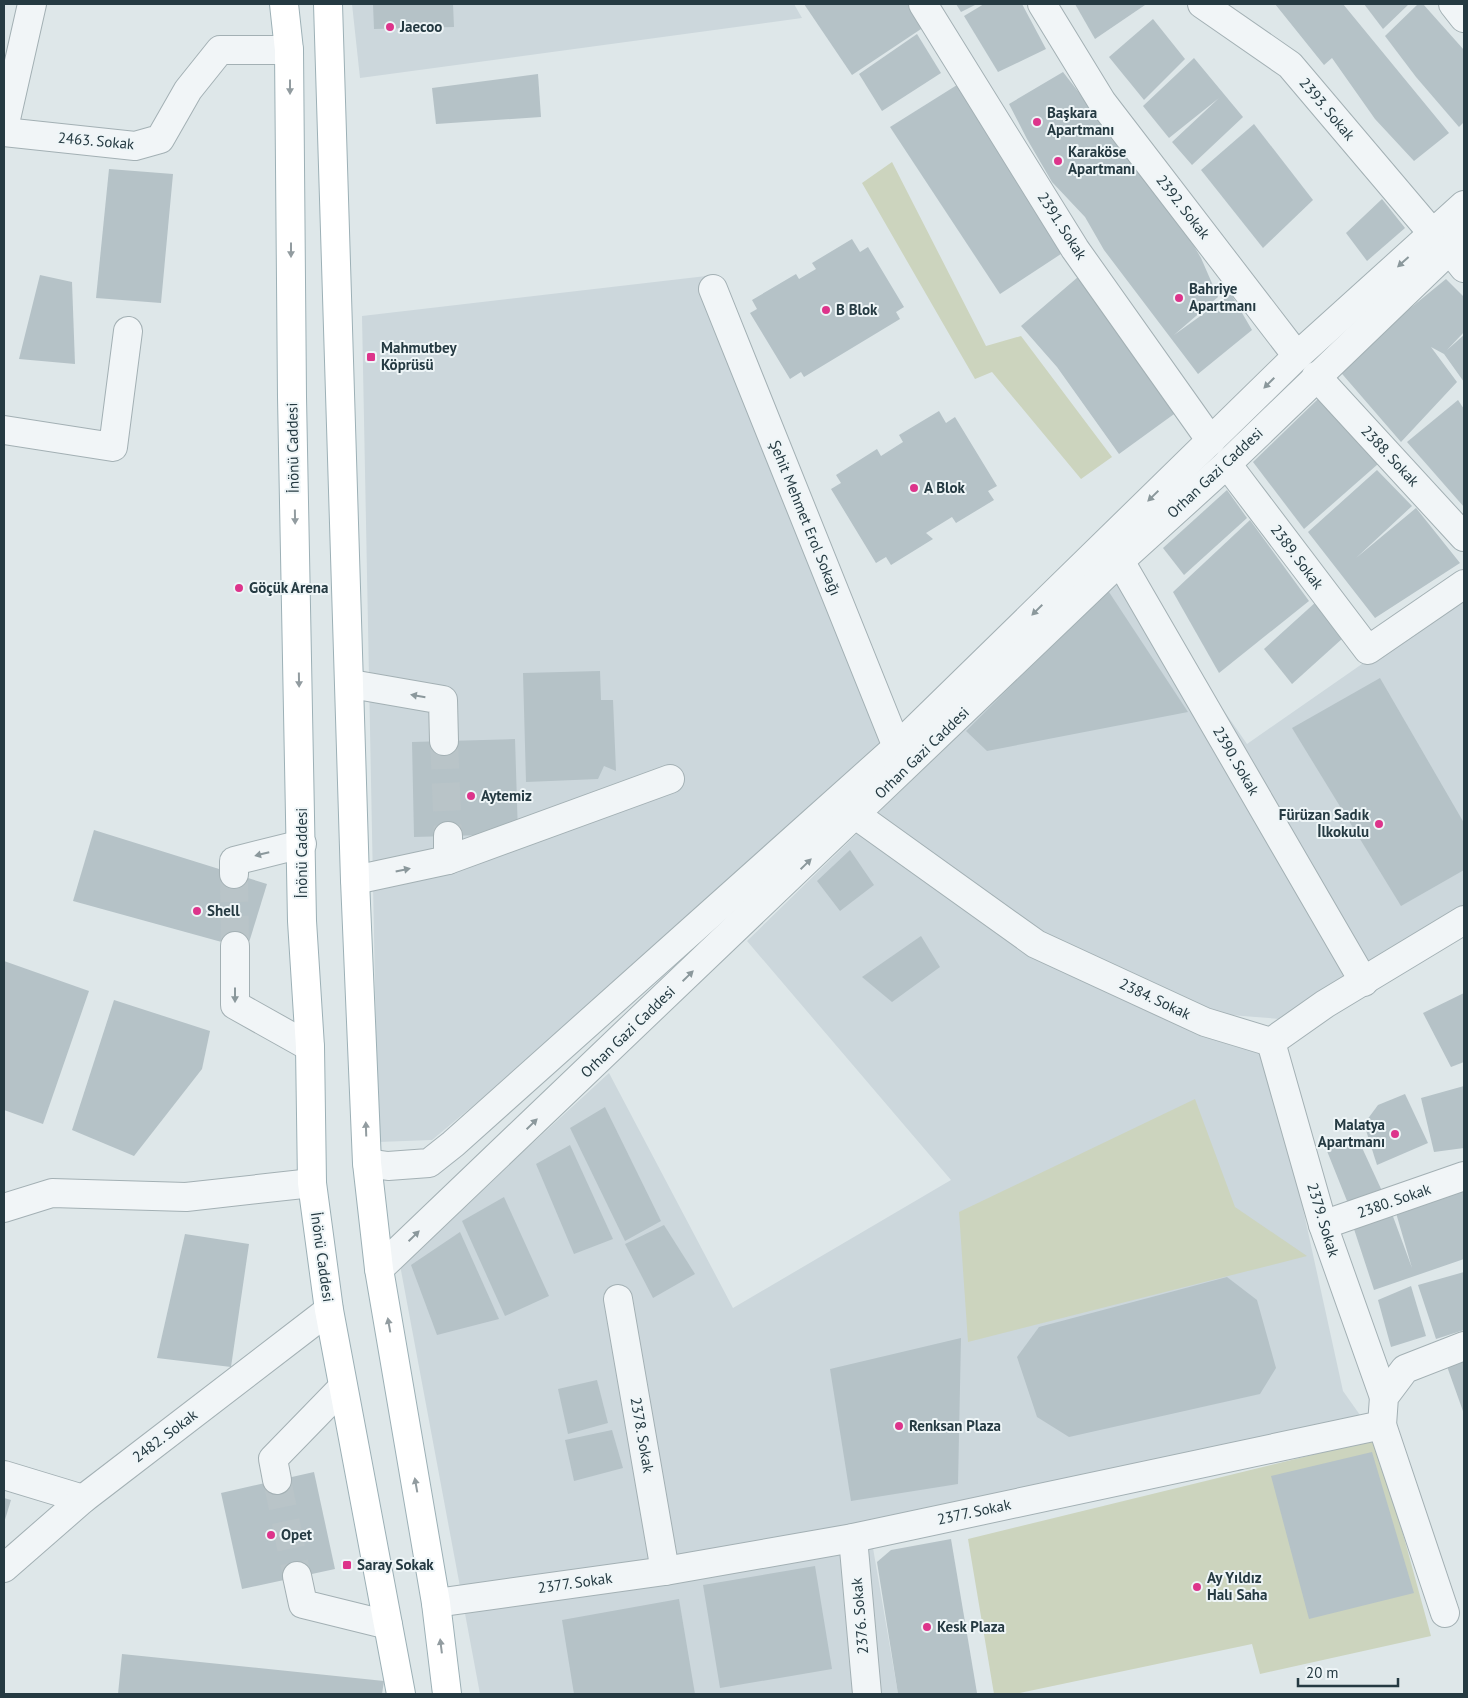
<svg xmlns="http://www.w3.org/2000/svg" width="1468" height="1698" viewBox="0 0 1468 1698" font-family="'PT Sans',sans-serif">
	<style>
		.built { fill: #ccd7dc }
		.green { fill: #ccd4be }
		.building { fill: #b5c2c7 }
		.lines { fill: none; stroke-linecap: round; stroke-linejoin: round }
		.minor-tunnel { stroke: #b9c4c8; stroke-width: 28; stroke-dasharray: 28 14; stroke-linecap: butt }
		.minor-casing { stroke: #a3b0b4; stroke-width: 30 }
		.major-casing { stroke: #9cb0b6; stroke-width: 30 }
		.minor { stroke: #f1f5f7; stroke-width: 28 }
		.major { stroke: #fff; stroke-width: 28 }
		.oneway { fill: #929ca0 }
		.oneway2 { fill: #8b989c }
		.poi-dot { fill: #dd348b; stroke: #eef5f7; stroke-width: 2 }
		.labels { text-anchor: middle; stroke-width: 4; stroke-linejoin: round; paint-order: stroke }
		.poi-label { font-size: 15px; font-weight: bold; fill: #253a42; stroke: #eef5f7; text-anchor: start }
		.street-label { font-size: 15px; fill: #253a42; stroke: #eef5f7 }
	</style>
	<rect width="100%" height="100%" fill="#dee7e9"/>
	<g class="built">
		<polygon points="352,4 794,4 802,18 360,78"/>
		<polygon points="715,275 902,730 676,937 432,1140 378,1142 362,316"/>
		<polygon points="1120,561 1247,744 1464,593 1464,905 1280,1019 1206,1013 1268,1050 1343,1391 1377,1439 873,1548 898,1694 480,1694 400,1265 609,1073 733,1308 951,1180 747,941 951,742"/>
	</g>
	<g class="green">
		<polygon points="892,162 986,346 1021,336 1112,457 1081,479 992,372 975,379 862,183"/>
		<polygon points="1195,1099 1235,1207 1307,1256 968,1342 959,1212"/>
		<polygon points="1377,1439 1431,1636 1260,1674 1252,1644 1015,1694 994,1694 968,1539"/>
	</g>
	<g class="building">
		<polygon points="373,4 453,4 454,27 374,29"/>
		<polygon points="804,4 909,4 924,27 852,75"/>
		<polygon points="956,4 977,4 961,12"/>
		<polygon points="984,4 1022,4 1046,49 998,72 964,16"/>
		<polygon points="1075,4 1145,4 1145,5 1095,39"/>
		<polygon points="1275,4 1343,4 1449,133 1414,161 1375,119 1332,58 1324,65"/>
		<polygon points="1364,4 1409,4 1383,29"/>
		<polygon points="1418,4 1423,4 1464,50 1464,122 1459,127 1416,77 1385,36"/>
		<polygon points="1153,19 1185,59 1144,100 1109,57"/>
		<polygon points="917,34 941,73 882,111 859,74"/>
		<polygon points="1194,58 1243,117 1192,165 1172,142 1219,98 1169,138 1143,106"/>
		<polygon points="1063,72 1087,103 1106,133 1169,203 1201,258 1218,297 1174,335 1231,294 1252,330 1198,374 1104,250 1085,217 1052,182 1027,139 1009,104"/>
		<polygon points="538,74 541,117 436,124 432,88"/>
		<polygon points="957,85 1064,252 1000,294 890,127"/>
		<polygon points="1254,124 1313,200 1263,248 1201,170"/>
		<polygon points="109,169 173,174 161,303 96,298"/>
		<polygon points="1382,199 1405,228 1367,261 1346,233"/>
		<polygon points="852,239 860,252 868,247 904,307 896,312 900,319 804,377 801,372 790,379 750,313 757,309 752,300 796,274 799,279 816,269 812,263"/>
		<polygon points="40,275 72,282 75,364 19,359"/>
		<polygon points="1078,277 1181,409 1119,454 1057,367 1021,326"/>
		<polygon points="1446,279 1464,297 1464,332 1447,350 1464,335 1464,382 1444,354 1431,347 1457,382 1401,442 1337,368"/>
		<polygon points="1320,397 1378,464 1304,529 1253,462"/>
		<polygon points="1458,400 1464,409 1464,507 1407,442"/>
		<polygon points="939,411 946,423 955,417 997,486 988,491 994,500 956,523 952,517 926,533 933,539 891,565 886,557 876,563 831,489 841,483 836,475 877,449 881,456 903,442 899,435"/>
		<polygon points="1377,470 1412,506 1356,558 1416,508 1460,563 1375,618 1308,532"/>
		<polygon points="1227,490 1247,518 1184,575 1163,548"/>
		<polygon points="1250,520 1309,601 1219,673 1173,592"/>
		<polygon points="1107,589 1188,712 987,751 966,731"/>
		<polygon points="1317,601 1343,638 1292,684 1264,649"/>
		<polygon points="600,671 601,700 613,700 616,771 604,766 598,779 526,782 523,673"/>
		<polygon points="1380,678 1464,823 1464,870 1401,906 1292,728"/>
		<polygon points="515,739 518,834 414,837 412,742"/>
		<polygon points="94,830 267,884 247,949 73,901"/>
		<polygon points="850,850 874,885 840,911 817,881"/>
		<polygon points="921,936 940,967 892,1002 862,977"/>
		<polygon points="4,961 89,991 43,1124 4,1110"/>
		<polygon points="1464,993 1464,1062 1451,1067 1423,1013"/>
		<polygon points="114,1000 210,1031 202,1069 134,1156 72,1130"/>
		<polygon points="1464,1086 1464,1148 1434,1152 1421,1098"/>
		<polygon points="1405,1094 1428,1143 1377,1165 1364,1124 1378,1105"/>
		<polygon points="605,1107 661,1221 625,1241 570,1128"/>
		<polygon points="1358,1139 1382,1191 1349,1206 1327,1151"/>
		<polygon points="570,1145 613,1239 574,1254 536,1164"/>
		<polygon points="1464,1184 1464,1259 1374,1290 1353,1226 1391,1211 1412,1268 1394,1206"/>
		<polygon points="504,1197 549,1296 505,1316 462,1221"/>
		<polygon points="664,1225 695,1274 653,1298 625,1244"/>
		<polygon points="460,1232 499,1319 437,1335 411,1265"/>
		<polygon points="185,1234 249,1244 231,1367 157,1358"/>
		<polygon points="1464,1272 1464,1330 1436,1339 1418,1285"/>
		<polygon points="1227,1277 1257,1300 1276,1368 1260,1394 1069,1437 1037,1417 1017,1357 1039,1327"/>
		<polygon points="1411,1286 1426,1336 1391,1347 1378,1300"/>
		<polygon points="961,1338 958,1484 851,1501 830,1369"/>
		<polygon points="1464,1353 1464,1414 1444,1358"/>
		<polygon points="597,1380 608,1423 568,1434 558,1389"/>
		<polygon points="612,1430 623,1468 574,1481 565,1440"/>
		<polygon points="1372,1452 1414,1593 1309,1619 1271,1476"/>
		<polygon points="314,1472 335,1569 242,1589 221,1493"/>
		<polygon points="4,1498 11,1500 4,1523"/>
		<polygon points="951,1539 977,1693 898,1694 877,1562 891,1550"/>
		<polygon points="815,1566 832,1669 720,1688 703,1585"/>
		<polygon points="679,1599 695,1694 574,1694 562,1620"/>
		<polygon points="122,1654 384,1681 382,1694 118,1694"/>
	</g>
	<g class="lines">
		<g class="minor-tunnel">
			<polyline points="444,741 448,836"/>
			<polyline points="234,874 235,946"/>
			<polyline points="277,1480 297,1576"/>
		</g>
		<g class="minor-casing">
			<g id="minor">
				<polyline points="923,4 1075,249 1211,441"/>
				<polyline points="1042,4 1102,102 1297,356"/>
				<polyline points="1202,4 1290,65 1434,235"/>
				<polyline points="1453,4 1464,18"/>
				<polyline points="4,128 32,4"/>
				<polyline points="4,132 135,146 160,139 188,90 220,50 289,50"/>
				<polyline points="1449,249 1464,268"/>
				<polyline points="713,289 897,747"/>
				<polyline points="1316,376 1464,537"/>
				<polyline points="4,430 113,447 128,331"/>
				<polyline points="1227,464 1368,650 1464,584"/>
				<polyline points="1108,548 1120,561 1364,982"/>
				<polyline points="351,684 443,700 444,741"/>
				<polyline points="856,815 1036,944 1205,1022 1271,1042 1325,1004 1464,920"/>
				<polyline points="448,860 670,779"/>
				<polyline points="234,874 234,861 302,844"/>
				<polyline points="355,880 448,860 448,836"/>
				<polyline points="235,946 235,1005 310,1047"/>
				<polyline points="1271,1042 1323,1225 1384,1397"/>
				<polyline points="367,1163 388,1166 429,1163 453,1144 897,747 1297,356 1464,205"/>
				<polyline points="4,1208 52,1193 186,1197 312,1183"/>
				<polyline points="1323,1225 1464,1176"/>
				<polyline points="379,1269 1120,561 1227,464 1464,236"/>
				<polyline points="618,1299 665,1571"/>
				<polyline points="1382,1425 1445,1613"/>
				<polyline points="4,1475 83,1499"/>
				<polyline points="277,1480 273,1459 343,1387"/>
				<polyline points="853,1538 867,1694"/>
				<polyline points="4,1568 83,1499 329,1310"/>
				<polyline points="297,1576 303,1604 388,1625"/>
				<polyline points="436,1603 665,1571 853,1538 1382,1425 1384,1397 1405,1369 1464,1346"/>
			</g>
		</g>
		<g class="major-casing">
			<g id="major">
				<polyline points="284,4 289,50 292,397 302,921 310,1047 312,1183 329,1310 401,1694"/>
				<polyline points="328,4 355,880 367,1163 379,1269 436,1603 447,1694"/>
			</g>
		</g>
		<use href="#minor" class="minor"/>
		<use href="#major" class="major"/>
	</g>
	<defs><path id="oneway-solid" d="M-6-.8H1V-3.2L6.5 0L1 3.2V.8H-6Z" transform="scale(1.25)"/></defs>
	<g class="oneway">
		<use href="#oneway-solid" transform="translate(290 87) rotate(90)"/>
		<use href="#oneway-solid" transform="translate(291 250) rotate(90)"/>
		<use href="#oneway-solid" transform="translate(295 517) rotate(89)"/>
		<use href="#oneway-solid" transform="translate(299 680) rotate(89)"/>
		<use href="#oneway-solid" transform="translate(366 1129) rotate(-92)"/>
		<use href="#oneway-solid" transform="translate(389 1325) rotate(-100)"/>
		<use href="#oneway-solid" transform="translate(416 1485) rotate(-100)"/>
		<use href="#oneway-solid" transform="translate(441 1646) rotate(-97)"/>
	</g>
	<g class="oneway2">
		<use href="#oneway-solid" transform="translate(1403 262) rotate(138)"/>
		<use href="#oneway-solid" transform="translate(1269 383) rotate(135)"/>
		<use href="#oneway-solid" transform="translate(1153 496) rotate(136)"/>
		<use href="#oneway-solid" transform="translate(1037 610) rotate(135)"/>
		<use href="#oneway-solid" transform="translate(418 696) rotate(-170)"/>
		<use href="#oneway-solid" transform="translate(262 854) rotate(166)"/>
		<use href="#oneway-solid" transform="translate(806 864) rotate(-44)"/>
		<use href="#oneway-solid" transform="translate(403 870) rotate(-12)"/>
		<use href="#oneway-solid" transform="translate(688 976) rotate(-44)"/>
		<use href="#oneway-solid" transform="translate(235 995) rotate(90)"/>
		<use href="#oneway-solid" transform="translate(532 1124) rotate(-44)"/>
		<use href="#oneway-solid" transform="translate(414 1236) rotate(-44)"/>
	</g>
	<g class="poi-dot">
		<circle cx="390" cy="27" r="5"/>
		<circle cx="1037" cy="122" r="5"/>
		<circle cx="1058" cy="161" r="5"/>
		<circle cx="1179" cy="298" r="5"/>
		<circle cx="826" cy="310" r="5"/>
		<rect x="366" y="352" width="10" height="10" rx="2.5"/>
		<circle cx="914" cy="488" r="5"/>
		<circle cx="239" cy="588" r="5"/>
		<circle cx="471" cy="796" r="5"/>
		<circle cx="1379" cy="824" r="5"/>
		<circle cx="197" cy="911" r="5"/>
		<circle cx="1395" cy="1134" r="5"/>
		<circle cx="899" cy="1426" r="5"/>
		<circle cx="271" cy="1535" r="5"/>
		<rect x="342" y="1560" width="10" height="10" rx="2.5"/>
		<circle cx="1197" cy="1587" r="5"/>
		<circle cx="927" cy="1627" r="5"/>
	</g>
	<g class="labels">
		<g class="poi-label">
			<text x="400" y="32">Jaecoo</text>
			<text x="1047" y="118">Başkara<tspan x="1047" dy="17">Apartmanı</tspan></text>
			<text x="1068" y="157">Karaköse<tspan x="1068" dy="17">Apartmanı</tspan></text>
			<text x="1189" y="294">Bahriye<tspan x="1189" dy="17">Apartmanı</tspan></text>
			<text x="836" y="315">B Blok</text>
			<text x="381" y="353">Mahmutbey<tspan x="381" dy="17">Köprüsü</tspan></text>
			<text x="924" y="493">A Blok</text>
			<text x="249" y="593">Göçük Arena</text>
			<text x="481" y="801">Aytemiz</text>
			<text x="1369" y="820" text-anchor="end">Fürüzan Sadık<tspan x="1369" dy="17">İlkokulu</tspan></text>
			<text x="207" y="916">Shell</text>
			<text x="1385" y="1130" text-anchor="end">Malatya<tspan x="1385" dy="17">Apartmanı</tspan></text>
			<text x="909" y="1431">Renksan Plaza</text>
			<text x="281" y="1540">Opet</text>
			<text x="357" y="1570">Saray Sokak</text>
			<text x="1207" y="1583">Ay Yıldız<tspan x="1207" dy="17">Halı Saha</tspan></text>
			<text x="937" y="1632">Kesk Plaza</text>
		</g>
		<g class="street-label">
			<text transform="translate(1327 109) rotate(50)" y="5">2393. Sokak</text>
			<text transform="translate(96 141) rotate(5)" y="5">2463. Sokak</text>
			<text transform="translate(1183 207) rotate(52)" y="5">2392. Sokak</text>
			<text transform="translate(1062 226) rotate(57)" y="5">2391. Sokak</text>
			<text transform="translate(293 448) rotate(-91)" y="5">İnönü Caddesi</text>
			<text transform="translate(1390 456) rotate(47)" y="5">2388. Sokak</text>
			<text transform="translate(1215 473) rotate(-43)" y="5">Orhan Gazi Caddesi</text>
			<text transform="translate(805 518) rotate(68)" y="5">Şehit Mehmet Erol Sokağı</text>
			<text transform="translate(1297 557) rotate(53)" y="5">2389. Sokak</text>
			<text transform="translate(922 753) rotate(-44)" y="5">Orhan Gazi Caddesi</text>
			<text transform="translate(1236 761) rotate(60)" y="5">2390. Sokak</text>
			<text transform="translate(302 853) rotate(-90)" y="5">İnönü Caddesi</text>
			<text transform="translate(1155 999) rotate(25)" y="5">2384. Sokak</text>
			<text transform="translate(628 1032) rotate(-44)" y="5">Orhan Gazi Caddesi</text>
			<text transform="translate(1394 1201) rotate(-19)" y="5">2380. Sokak</text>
			<text transform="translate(1323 1220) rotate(73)" y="5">2379. Sokak</text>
			<text transform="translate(322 1257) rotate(82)" y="5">İnönü Caddesi</text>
			<text transform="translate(642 1435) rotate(80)" y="5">2378. Sokak</text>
			<text transform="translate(165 1436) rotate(-37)" y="5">2482. Sokak</text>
			<text transform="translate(974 1512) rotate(-12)" y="5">2377. Sokak</text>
			<text transform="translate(575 1583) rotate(-8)" y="5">2377. Sokak</text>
			<text transform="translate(860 1616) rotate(-95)" y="5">2376. Sokak</text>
		</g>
	</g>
	<rect width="1468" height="1698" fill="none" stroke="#253a42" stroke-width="10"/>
	<path d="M1298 1678v8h100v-8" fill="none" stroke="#253a42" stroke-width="2.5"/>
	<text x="1306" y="1678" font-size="15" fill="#253a42" stroke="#eef5f7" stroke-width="4" paint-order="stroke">20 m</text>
</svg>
